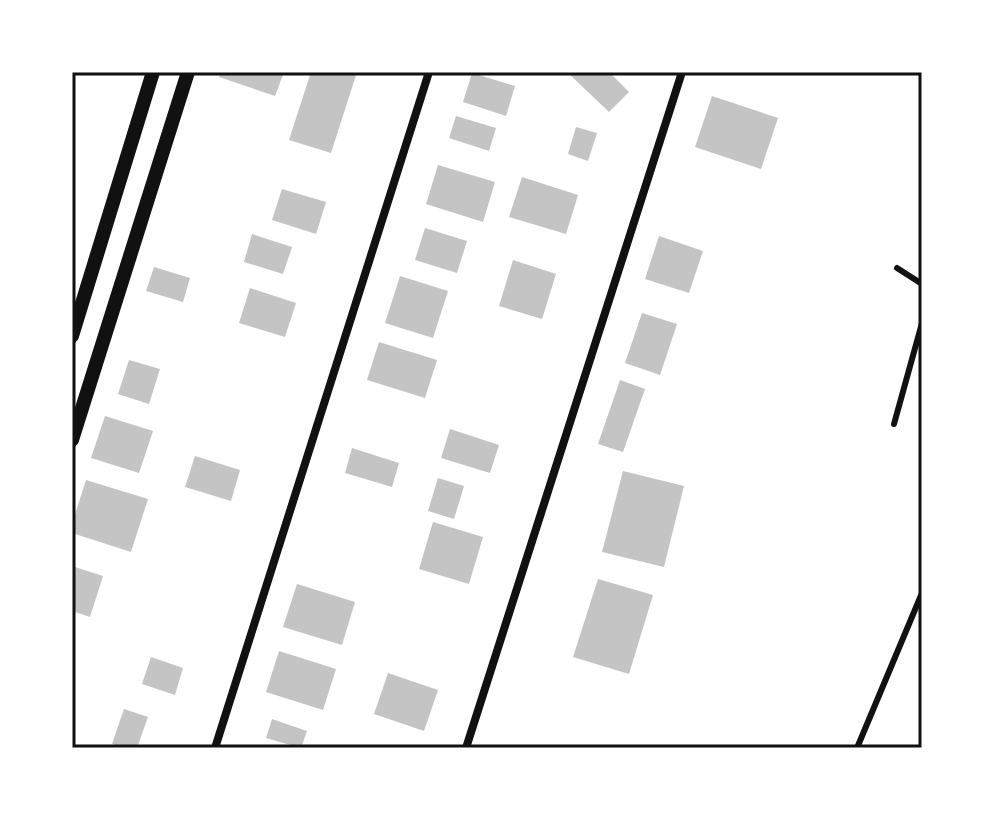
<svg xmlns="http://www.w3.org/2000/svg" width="994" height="820" viewBox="0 0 994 820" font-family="Ubuntu,sans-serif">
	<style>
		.building { fill: #c4c4c4 }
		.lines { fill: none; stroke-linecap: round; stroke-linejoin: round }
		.service { stroke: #111; stroke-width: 6 }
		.minor { stroke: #111; stroke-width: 8 }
		.tertiary { stroke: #111; stroke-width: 14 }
		.neatline { fill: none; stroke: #111; stroke-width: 3 }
	</style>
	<rect width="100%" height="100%" fill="#fff"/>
	<g class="building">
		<polygon points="221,72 284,72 275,96 219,77"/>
		<polygon points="311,72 357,72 331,153 289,140"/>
		<polygon points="567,72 609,72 629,92 609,112"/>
		<polygon points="472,73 515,86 506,116 463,102"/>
		<polygon points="712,96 778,118 761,169 695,147"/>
		<polygon points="456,116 496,128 489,151 449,138"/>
		<polygon points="576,127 597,133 588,161 568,154"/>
		<polygon points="438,165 495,182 483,222 426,204"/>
		<polygon points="522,177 578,195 566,234 509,217"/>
		<polygon points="282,189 326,202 316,234 272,220"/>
		<polygon points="425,228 467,241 457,273 415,260"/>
		<polygon points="252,234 292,247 283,274 244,262"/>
		<polygon points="659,236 703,251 689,293 645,279"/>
		<polygon points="513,260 556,274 542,319 499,306"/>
		<polygon points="154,267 190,278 183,302 146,291"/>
		<polygon points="400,276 448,291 433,338 385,323"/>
		<polygon points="250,288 296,303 285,337 239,323"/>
		<polygon points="642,313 677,324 660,375 625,363"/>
		<polygon points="379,342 437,360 425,398 367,380"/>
		<polygon points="129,360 160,369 149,404 118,394"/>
		<polygon points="620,380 645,389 623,452 598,444"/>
		<polygon points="105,416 153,431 139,473 91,458"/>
		<polygon points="450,429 499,445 490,473 441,458"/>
		<polygon points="352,448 399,463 392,487 345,473"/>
		<polygon points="195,456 240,470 231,501 185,487"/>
		<polygon points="623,471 684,486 664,567 602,552"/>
		<polygon points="438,478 464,486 454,519 428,511"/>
		<polygon points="86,480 148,499 131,552 72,533 72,524"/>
		<polygon points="433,522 483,537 469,584 419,569"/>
		<polygon points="72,566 103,576 90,617 72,611"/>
		<polygon points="598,579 653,595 629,674 573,657"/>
		<polygon points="297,584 355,602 342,645 283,627"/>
		<polygon points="279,651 336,669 323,710 266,692"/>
		<polygon points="151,657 183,668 175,695 142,684"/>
		<polygon points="388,673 438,690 424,731 374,714"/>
		<polygon points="124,709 148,717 137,748 124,748 112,744"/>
		<polygon points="272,719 307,731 301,748 266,738"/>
	</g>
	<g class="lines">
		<g class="service">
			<polyline points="897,268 922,284"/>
			<polyline points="894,424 922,323"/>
			<polyline points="857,748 922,593"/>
		</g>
		<g class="minor">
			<polyline points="215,748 429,72"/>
			<polyline points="466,748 682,72"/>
		</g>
		<g class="tertiary">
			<polyline points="72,336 153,72"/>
			<polyline points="72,440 188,72"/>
		</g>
	</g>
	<rect width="994" height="820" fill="none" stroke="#ffffff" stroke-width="148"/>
	<rect x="74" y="74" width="846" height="672" class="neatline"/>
</svg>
